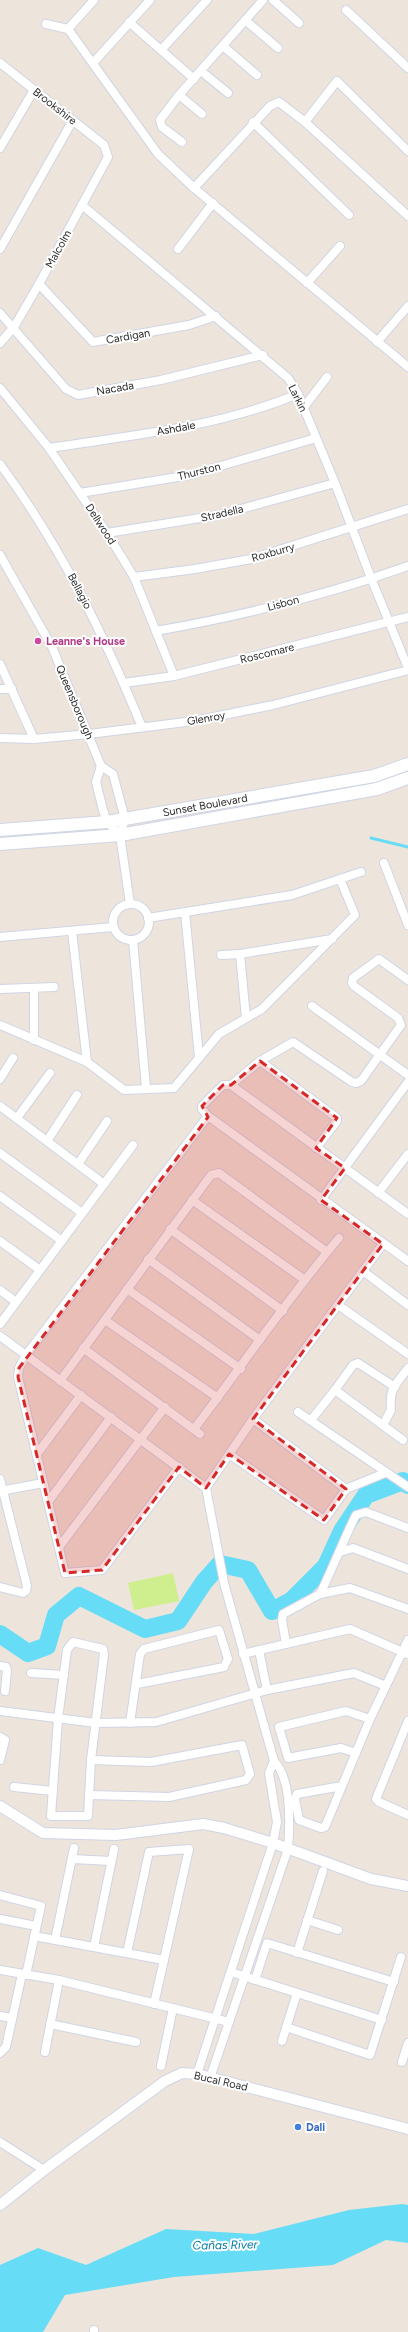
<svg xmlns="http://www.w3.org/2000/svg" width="408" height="2332" viewBox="0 0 408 2332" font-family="Figtree,sans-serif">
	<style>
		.pitch { fill: #cfef8f }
		.water { fill: #67dcf6 }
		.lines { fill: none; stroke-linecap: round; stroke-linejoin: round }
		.stream { stroke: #67dcf6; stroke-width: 3 }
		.river { stroke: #67dcf6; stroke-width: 18 }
		.minor-casing { stroke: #d0d5e4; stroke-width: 10 }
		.tertiary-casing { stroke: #d0d5e4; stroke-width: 12 }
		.secondary-casing { stroke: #d0d5e4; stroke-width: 14 }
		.minor { stroke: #fff; stroke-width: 8 }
		.tertiary { stroke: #fff; stroke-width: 10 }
		.secondary { stroke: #fff; stroke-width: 12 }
		.marked { fill: #d62828; fill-opacity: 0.2; stroke: #d62828; stroke-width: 3; stroke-dasharray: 8 5; stroke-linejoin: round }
		.hotel-dot { fill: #d1479c; stroke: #fff; stroke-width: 1.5 }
		.shop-dot { fill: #3f7fe0; stroke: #fff; stroke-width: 1.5 }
		.labels { text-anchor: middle; stroke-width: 4; stroke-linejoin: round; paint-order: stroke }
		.street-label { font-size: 11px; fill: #2a2a2a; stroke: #fff }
		.hotel-label { font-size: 11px; font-weight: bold; fill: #b23c85; stroke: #fff; text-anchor: start }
		.shop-label { font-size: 11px; font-weight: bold; fill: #366cbe; stroke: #fff; text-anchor: start }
		.water-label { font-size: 12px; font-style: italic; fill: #057aa3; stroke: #fff }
	</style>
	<rect width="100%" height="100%" fill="#ede4db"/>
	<polygon class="pitch" points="173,1573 179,1601 134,1610 128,1583"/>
	<polygon class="water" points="402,2204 408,2205 408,2243 386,2240 333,2265 174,2277 65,2295 43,2332 0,2332 0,2265 38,2248 86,2265 166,2229 254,2234 349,2210"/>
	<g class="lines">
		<polyline class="stream" points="371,838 408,847"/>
		<polyline class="river" points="0,1634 28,1653 47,1646 56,1615 79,1596 145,1629 178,1621 204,1582 220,1564 248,1570 272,1611 291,1601 326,1566 342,1531 366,1495 403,1481 408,1485"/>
		<g class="minor-casing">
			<g id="minor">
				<polyline points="273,0 299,23"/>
				<polyline points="346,10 408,68"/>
				<polyline points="245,20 278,48"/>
				<polyline points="129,22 194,79"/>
				<polyline points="46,24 68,29 158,154 194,188 408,367"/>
				<polyline points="68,29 94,0"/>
				<polyline points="223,46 257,75"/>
				<polyline points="161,50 207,0"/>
				<polyline points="0,63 104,145 108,157 39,284 14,327 0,343"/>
				<polyline points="93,63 150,0"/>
				<polyline points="201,71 228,93"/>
				<polyline points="179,95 202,114"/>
				<polyline points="253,122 349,215"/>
				<polyline points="305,122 337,81 408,151"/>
				<polyline points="182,142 162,127 160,120 179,95 263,0"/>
				<polyline points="0,148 34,90"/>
				<polyline points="194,188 270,106 279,102 305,122 408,216"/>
				<polyline points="82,205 288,378 298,394 335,483 371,578 408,668"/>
				<polyline points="0,249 73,120"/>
				<polyline points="178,249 213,203"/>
				<polyline points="307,283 340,246"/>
				<polyline points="39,284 93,342 189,325 216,316"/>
				<polyline points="0,313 66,389 78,395 161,380 263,355"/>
				<polyline points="377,342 408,306"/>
				<polyline points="0,388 49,448 107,533 134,577 174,676"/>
				<polyline points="304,407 327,377"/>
				<path d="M49 448C133 435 219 427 298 394"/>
				<path d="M0 464C61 547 103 633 142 727"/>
				<polyline points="80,493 190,475 316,438"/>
				<polyline points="107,533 219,515 335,483"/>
				<polyline points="0,555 52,647 101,766"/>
				<polyline points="134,577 195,569 251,559 408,509"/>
				<path d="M156 631C241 616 327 595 408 566"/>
				<polyline points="0,664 34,739"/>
				<polyline points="124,683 174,676 408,617"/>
				<polyline points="0,689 12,689"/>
				<polyline points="0,738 34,739 89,734 194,721 273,705 408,670"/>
				<polyline points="101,766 113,774 125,819 120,835 130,904"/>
				<polyline points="101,766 96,782 103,810 107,822 120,835"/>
				<polyline points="384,863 408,925"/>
				<circle cx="131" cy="922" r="18"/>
				<polyline points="185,912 199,1057"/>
				<polyline points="148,918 292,895 361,872"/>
				<polyline points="72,931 87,1062"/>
				<polyline points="0,937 113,927"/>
				<polyline points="133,940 146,1088"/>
				<polyline points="240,954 246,1018"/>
				<polyline points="221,955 240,954 332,939"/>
				<polyline points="0,989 54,987"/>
				<polyline points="312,1006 408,1075"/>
				<polyline points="0,1025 87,1062 124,1090 174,1088 219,1034 262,1009 355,915 340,879"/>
				<polyline points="34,1040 34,988"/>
				<polyline points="260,1061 337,1118 337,1121 316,1148"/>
				<polyline points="0,1079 13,1058"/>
				<polyline points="231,1085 260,1061 293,1042 352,1082 356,1083 361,1081 401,1025 398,1018 354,986 352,983 353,978 379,959 408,980"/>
				<polyline points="0,1106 104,1184"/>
				<polyline points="17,1118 50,1073"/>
				<polyline points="47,1141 77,1095"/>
				<polyline points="0,1153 82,1213"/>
				<polyline points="78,1164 107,1121"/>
				<polyline points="378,1193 408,1154"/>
				<polyline points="0,1196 62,1241"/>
				<polyline points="192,1200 305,1280"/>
				<polyline points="321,1200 408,1082"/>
				<polyline points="408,1214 231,1085 223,1085 202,1106 202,1109 208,1116 408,1261"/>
				<polyline points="170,1229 283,1311"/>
				<polyline points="0,1241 40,1270"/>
				<polyline points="148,1259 260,1340"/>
				<polyline points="363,1271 408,1305"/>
				<polyline points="127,1289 241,1369"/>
				<polyline points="0,1290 16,1302"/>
				<polyline points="338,1305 408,1354"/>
				<polyline points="105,1320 218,1398"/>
				<polyline points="0,1324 133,1145"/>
				<path d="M0 1336 206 1488 224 1583 274 1761C292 1779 290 1824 288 1849L210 2078"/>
				<polyline points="83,1348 200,1434"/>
				<polyline points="60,1381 211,1175 219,1173 327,1252"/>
				<polyline points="395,1387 358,1363 353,1365 335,1390 403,1440"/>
				<polyline points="298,1412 408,1487"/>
				<polyline points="253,1419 346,1489"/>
				<polyline points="311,1420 335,1390"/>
				<path d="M383 1425 391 1410C389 1388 395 1386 408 1368"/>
				<path d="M194 1429C242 1366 287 1299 339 1238"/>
				<polyline points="37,1454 81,1395"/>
				<polyline points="229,1454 324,1520 346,1489 385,1473"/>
				<polyline points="179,1467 102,1570 65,1573 18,1377 19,1368 26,1355 208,1116"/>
				<polyline points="0,1479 27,1586 26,1591 23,1593 0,1587"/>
				<polyline points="206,1488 253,1419 383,1244"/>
				<polyline points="0,1491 43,1483"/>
				<polyline points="48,1502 111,1417"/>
				<polyline points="59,1547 165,1407"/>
				<polyline points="340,1552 353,1548 408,1569"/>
				<path d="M320 1594C333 1568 343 1541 356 1515L366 1512 408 1528"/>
				<polygon points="73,1642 103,1649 104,1654 91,1760 88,1816 51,1816 58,1719 67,1650"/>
				<polyline points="286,1644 282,1620 283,1614 320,1594 350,1588 408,1609"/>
				<polyline points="259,1650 267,1690"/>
				<polyline points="243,1654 350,1629 407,1654"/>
				<polyline points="0,1666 6,1667 7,1670 5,1691"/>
				<polyline points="31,1673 64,1675"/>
				<polyline points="0,1711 96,1723 156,1722 267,1690 354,1673 386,1686"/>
				<polyline points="408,1721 376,1799 379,1802 408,1815"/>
				<polyline points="130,1723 140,1654 144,1649 219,1630 228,1659 224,1667 137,1684"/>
				<polyline points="0,1737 5,1740 0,1760"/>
				<polyline points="356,1753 341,1748 288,1758 279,1727 346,1711 370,1719"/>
				<polyline points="342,1786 297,1794 295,1799 299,1820 321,1828 325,1827 370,1719 408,1640"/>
				<polyline points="14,1787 53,1791"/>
				<polyline points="89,1795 169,1797 246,1780 250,1774 242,1745 151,1762 91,1760"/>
				<polyline points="72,1859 111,1861"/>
				<polyline points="0,1895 41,1906 26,1975"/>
				<polyline points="0,1919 36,1926"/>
				<polyline points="307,1920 338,1930"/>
				<polyline points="34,1936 164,1960"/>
				<polyline points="55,1940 74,1848"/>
				<polyline points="94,1947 114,1849"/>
				<polyline points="127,1953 149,1852 189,1849 154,2004"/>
				<polyline points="297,1953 323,1871"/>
				<polyline points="0,1970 59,1980 229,2022"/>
				<polyline points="231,1972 382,2020"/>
				<polyline points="255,1980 267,1943 394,1982"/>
				<polyline points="0,2016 12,2018"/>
				<polyline points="50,2024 136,2042"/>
				<polyline points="286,2027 370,2055 401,1957"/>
				<polyline points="282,2041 297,1993"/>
				<polyline points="45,2052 59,1980"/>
				<polyline points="0,2053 6,2047 22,1974"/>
				<polyline points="402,2062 408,2043"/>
				<polyline points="161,2066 173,2008"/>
				<polyline points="197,2074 273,1843 277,1822 269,1773 274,1761"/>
				<polyline points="0,2142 44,2170"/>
				<polyline points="94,2332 94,2330"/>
			</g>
		</g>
		<g class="tertiary-casing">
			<g id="tertiary">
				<polyline points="0,1806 43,1833 116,1835 203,1824 224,1828 273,1843 371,1879 408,1886"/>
				<polyline points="0,2205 44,2170 165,2081 182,2073 197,2074 408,2129"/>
			</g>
		</g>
		<g class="secondary-casing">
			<g id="secondary">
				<polyline points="0,830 107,822 374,776 408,764"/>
				<polyline points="0,844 120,835 377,789 408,778"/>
			</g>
		</g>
		<use href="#minor" class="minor"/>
		<use href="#tertiary" class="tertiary"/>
		<use href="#secondary" class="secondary"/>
	</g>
	<path class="marked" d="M260 1061 337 1118 316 1148 345 1168 321 1200 383 1244 253 1419 346 1489 324 1520 229 1454 206 1488 179 1467 102 1570 65 1573 18 1377 19 1368 208 1117 202 1106 223 1085H231Z"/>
	<circle class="hotel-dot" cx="38" cy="641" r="4"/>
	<circle class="shop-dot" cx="298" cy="2127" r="4"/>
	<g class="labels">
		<g class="street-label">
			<text transform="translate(55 106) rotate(38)" y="4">Brookshire</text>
			<text transform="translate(58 249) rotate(-61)" y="4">Malcolm</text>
			<text transform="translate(128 336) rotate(-10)" y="4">Cardigan</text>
			<text transform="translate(115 388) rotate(-10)" y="4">Nacada</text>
			<text transform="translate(298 398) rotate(64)" y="4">Larkin</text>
			<text transform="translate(176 428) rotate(-10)" y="4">Ashdale</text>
			<text transform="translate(199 471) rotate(-14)" y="4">Thurston</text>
			<text transform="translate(222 513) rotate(-13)" y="4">Stradella</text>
			<text transform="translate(101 524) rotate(57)" y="4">Dellwood</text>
			<text transform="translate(273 552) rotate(-16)" y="4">Roxburry</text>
			<text transform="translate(80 591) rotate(62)" y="4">Bellagio</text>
			<text transform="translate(283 603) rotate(-15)" y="4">Lisbon</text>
			<text transform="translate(267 653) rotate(-14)" y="4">Roscomare</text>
			<text transform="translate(75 702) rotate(67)" y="4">Queensborough</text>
			<text transform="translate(206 718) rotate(-10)" y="4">Glenroy</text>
			<text transform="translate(205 805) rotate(-10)" y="4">Sunset Boulevard</text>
			<text transform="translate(221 2081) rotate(13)" y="4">Bucal Road</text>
		</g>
		<g class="hotel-label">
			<text x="46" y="645">Leanne's House</text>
		</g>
		<g class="shop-label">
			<text x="306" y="2131">Dali</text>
		</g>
		<g class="water-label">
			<text transform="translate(225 2245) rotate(-1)" y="4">Cañas River</text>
		</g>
	</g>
</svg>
